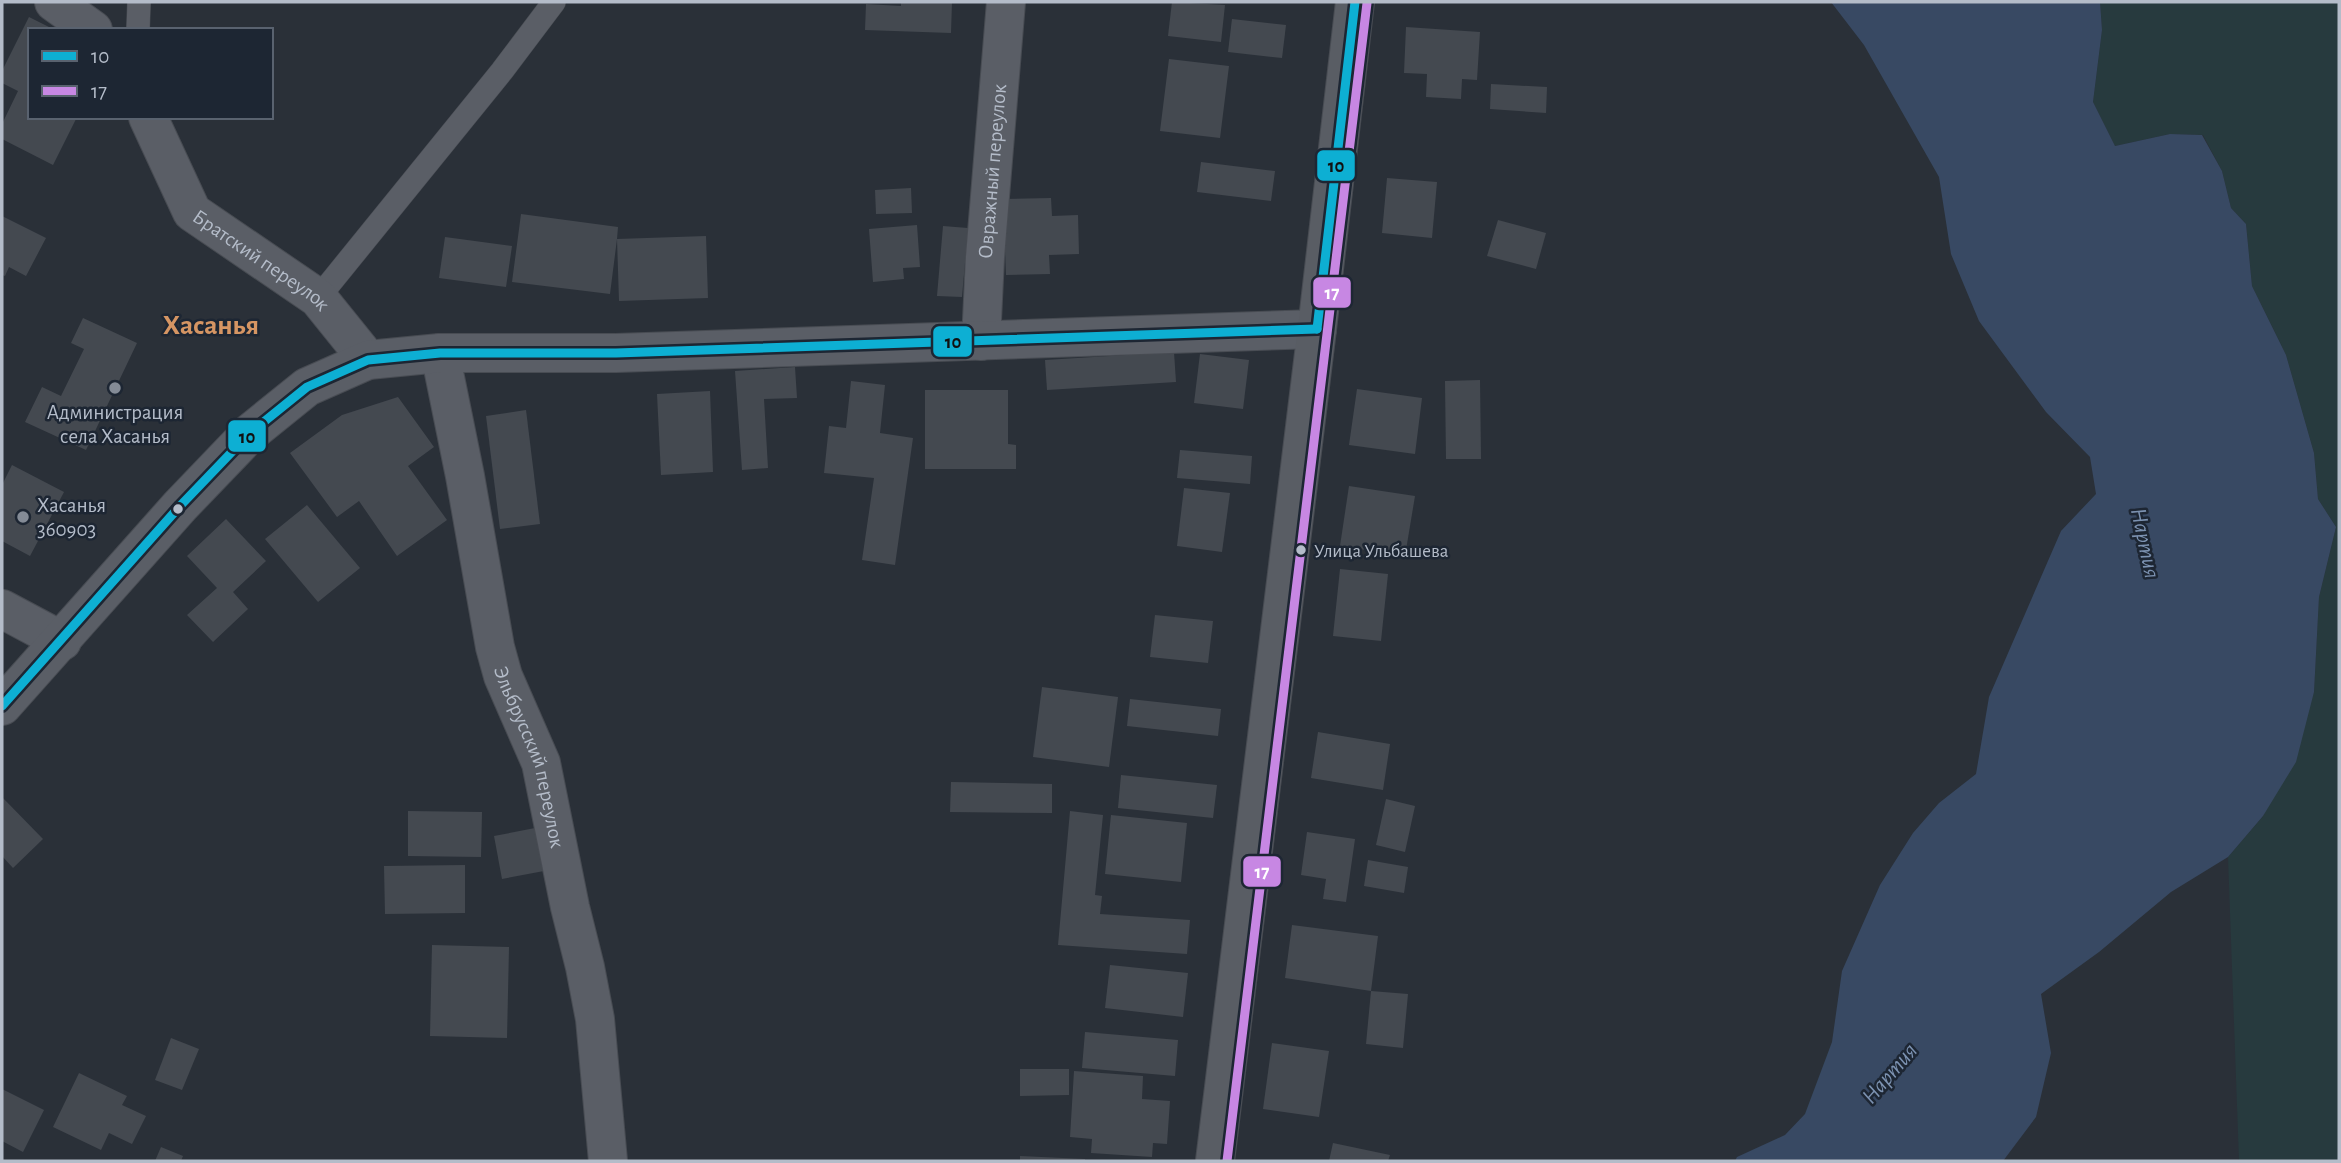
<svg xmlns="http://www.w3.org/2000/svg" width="2341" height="1163" viewBox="0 0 2341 1163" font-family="'Alegreya Sans',sans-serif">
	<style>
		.green { fill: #273a3e }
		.water { fill: #384963 }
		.building { fill: #444950 }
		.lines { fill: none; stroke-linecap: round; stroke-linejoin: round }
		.lane-casing { stroke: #484c53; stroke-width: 24 }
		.street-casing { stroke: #484c53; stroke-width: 40 }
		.secondary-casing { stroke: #484c53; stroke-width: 40 }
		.lane { stroke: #5a5e66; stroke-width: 23 }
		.street { stroke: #5a5e66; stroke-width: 38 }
		.secondary { stroke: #595d64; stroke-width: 38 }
		.bus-1-casing { stroke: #1d2633; stroke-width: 14 }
		.bus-2-casing { stroke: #1d2633; stroke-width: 14 }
		.bus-1 { stroke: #0dafd3; stroke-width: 9 }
		.bus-2 { stroke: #c787e3; stroke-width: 9 }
		.poi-dot { fill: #848b96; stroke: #1d2633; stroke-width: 2.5 }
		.bus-dot { fill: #b4bcc9; stroke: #1d2633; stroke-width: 2.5 }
		.labels { text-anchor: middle; stroke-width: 5; stroke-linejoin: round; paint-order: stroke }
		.bus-label { font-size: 19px; fill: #b4bcc9; stroke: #1d2633; text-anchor: start }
		.street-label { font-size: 21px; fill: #b4bcc9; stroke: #1d2633 }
		.poi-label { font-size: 21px; fill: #b4bcc9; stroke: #1d2633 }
		.water-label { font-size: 23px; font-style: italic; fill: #7c92b1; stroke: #1d2633 }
		.district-label { font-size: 28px; font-weight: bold; fill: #d59563; stroke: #1d2633 }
		.line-badge { stroke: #1d2633; stroke-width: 2.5 }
		.badge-label { font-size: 19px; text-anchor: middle; font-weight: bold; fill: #fff }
		.pale-badge-label { font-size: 19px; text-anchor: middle; font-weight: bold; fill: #111 }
	</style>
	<rect width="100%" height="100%" fill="#2a3038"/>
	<polygon class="green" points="2100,2 2339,2 2339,1161 2239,1161 2228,857 2263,816 2314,692 2319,597 2336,527 2318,499 2314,453 2286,355 2252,286 2246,224 2231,208 2222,171 2203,135 2170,134 2115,146 2093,102 2102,30"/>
	<polygon class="water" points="1831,2 2100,2 2102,30 2093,102 2115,146 2170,134 2202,135 2222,171 2231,208 2246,224 2252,286 2286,355 2314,453 2318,499 2336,527 2319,597 2314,692 2296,762 2263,816 2228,857 2171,892 2099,952 2041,994 2051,1053 2036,1117 2003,1161 1735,1161 1737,1157 1785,1135 1805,1114 1832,1042 1842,971 1880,885 1913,833 1939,803 1976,774 1989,697 2061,531 2096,494 2090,457 2046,412 1979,321 1951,254 1939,177 1864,45"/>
	<g class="building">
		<polygon points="901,2 952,2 951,33 865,30 866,4 901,6"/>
		<polygon points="1172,2 1225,5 1221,42 1168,36"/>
		<polygon points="29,17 55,30 30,30 30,117 77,117 53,165 2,139 2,124 18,91 2,83 2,71"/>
		<polygon points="1232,19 1286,25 1282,58 1228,52"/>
		<polygon points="1406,27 1480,32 1477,80 1462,79 1461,99 1426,97 1427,74 1404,73"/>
		<polygon points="1169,59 1229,66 1220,138 1160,131"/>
		<polygon points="1491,84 1547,87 1546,113 1490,109"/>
		<polygon points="1201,162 1275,171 1271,201 1197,192"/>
		<polygon points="1387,178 1437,182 1432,238 1382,233"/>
		<polygon points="911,188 912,213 876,214 875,190"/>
		<polygon points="1051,198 1052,216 1078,215 1079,254 1049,255 1050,274 1006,275 1003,199"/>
		<polygon points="521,214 618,227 617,239 706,236 708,298 619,301 617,239 610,294 512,282"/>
		<polygon points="2,216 46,238 26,276 9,267 5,276 2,275"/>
		<polygon points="1498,220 1546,233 1536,269 1487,256"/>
		<polygon points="917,225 920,267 903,268 904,279 873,282 869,229"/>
		<polygon points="943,226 968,228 962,297 937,296"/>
		<polygon points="445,237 512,246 506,287 439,278"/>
		<polygon points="83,318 137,343 86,450 25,422 42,387 61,396 84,349 71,343"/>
		<polygon points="1174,352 1176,382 1047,390 1045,360"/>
		<polygon points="1200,354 1249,360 1243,409 1194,403"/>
		<polygon points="795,367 797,398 764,399 768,468 742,470 735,371"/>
		<polygon points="1480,380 1481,459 1446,459 1445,381"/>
		<polygon points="851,381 885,385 880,433 913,438 895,565 862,560 874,478 824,473 829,426 846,428"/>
		<polygon points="1357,389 1422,398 1415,454 1349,445"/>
		<polygon points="925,390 1008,390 1008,444 1016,445 1016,469 925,469"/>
		<polygon points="710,391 713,472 661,475 657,394"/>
		<polygon points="398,397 434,447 408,466 447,520 397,556 359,501 337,517 290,453 342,415"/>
		<polygon points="526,410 540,524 500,529 486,416"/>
		<polygon points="1180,450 1252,456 1250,484 1177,478"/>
		<polygon points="12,465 64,492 30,556 2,541 2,485"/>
		<polygon points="1349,486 1415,496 1405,556 1340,546"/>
		<polygon points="1184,488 1230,493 1222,552 1177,546"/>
		<polygon points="307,505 360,568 318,602 265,539"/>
		<polygon points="226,519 266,561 233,592 248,609 213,642 187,615 217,588 187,556"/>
		<polygon points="1340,569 1388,574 1381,641 1333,636"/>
		<polygon points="1155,615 1213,621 1208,663 1150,657"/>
		<polygon points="1042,687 1118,697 1109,767 1033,757"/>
		<polygon points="1130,699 1221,709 1218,736 1127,726"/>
		<polygon points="1318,732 1390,744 1383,790 1311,778"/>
		<polygon points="1121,775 1217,785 1213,818 1118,808"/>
		<polygon points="951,782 1052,784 1052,813 950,812"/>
		<polygon points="2,797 43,839 13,868 2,856"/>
		<polygon points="1386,799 1415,806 1405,852 1376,845"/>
		<polygon points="408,811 482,812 481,857 408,856"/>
		<polygon points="1070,811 1103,815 1095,895 1102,896 1100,914 1190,920 1187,954 1058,945"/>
		<polygon points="1111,815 1187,823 1181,882 1105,874"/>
		<polygon points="535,828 544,871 502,879 494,836"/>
		<polygon points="1307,832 1355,839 1346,902 1323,899 1326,879 1301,875"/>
		<polygon points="1368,860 1408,867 1404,893 1364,886"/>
		<polygon points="465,865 465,913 385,914 384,866"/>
		<polygon points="1292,925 1378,936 1371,991 1408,994 1403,1048 1366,1044 1371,991 1285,978"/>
		<polygon points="432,945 509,947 507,1038 430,1036"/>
		<polygon points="1110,965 1188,973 1183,1017 1105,1008"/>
		<polygon points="1085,1032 1178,1040 1175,1076 1082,1068"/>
		<polygon points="171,1038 199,1049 182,1090 155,1080"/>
		<polygon points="1272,1043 1329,1051 1319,1117 1263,1109"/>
		<polygon points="1020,1069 1069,1069 1069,1095 1020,1096"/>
		<polygon points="1074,1071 1143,1076 1142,1099 1170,1101 1167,1144 1153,1143 1152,1157 1091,1153 1092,1139 1070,1137"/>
		<polygon points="79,1073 127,1096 122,1105 146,1116 132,1144 109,1133 101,1150 53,1127"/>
		<polygon points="2,1089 44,1110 23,1152 2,1141"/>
		<polygon points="1333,1143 1390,1155 1388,1161 1329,1161"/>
		<polygon points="161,1147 183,1156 181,1161 155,1161"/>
		<polygon points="1020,1156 1085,1159 1085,1161 1020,1161"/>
	</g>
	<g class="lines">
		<g class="lane-casing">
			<g id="lane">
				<polyline points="138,30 139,2"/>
				<polyline points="318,298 502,71 554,2"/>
			</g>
		</g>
		<g class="street-casing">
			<g id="street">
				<polyline points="54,2 93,30"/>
				<path id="s1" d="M148 117 192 212 318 298 368 360"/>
				<path id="s2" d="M981 341 985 257 1006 2"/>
				<path id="s3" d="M440 353 465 476 495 647 503 676 541 763 570 907 585 967 595 1019 608 1161"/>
				<polyline points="2,609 62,641"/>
				<polyline points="2,706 180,506 250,433 307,387 368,360 440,353 616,353 1317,329"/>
			</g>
		</g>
		<g class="secondary-casing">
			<polyline id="secondary" points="1215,1161 1317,329 1355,2"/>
		</g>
		<use href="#lane" class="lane"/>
		<use href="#street" class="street"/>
		<use href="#secondary" class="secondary"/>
		<g class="bus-1-casing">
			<g id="bus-1">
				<polyline points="1317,329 1355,2"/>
				<polyline points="2,706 180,506 250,433 307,387 368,360 440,353 616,353 1317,329"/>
			</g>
		</g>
		<g class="bus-2-casing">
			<polyline id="bus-2" points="1227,1161 1367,3"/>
		</g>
		<use href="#bus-1" class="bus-1"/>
		<use href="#bus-2" class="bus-2"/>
	</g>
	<g class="poi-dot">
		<circle cx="115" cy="388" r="7"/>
		<circle cx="23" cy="517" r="7"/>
	</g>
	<g class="bus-dot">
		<circle cx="178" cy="509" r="6"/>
		<circle cx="1301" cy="550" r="6"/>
	</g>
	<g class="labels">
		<g class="bus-label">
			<text x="1314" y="557">Улица Ульбашева</text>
		</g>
		<g class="street-label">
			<text dy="7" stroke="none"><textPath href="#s2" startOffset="170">Овражный переулок</textPath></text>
			<text dy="7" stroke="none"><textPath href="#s1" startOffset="189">Братский переулок</textPath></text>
			<text dy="7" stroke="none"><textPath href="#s3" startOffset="415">Эльбрусский переулок</textPath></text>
		</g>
		<g class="poi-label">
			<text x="115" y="419">Администрация<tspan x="115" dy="24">села Хасанья</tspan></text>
			<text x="37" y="512" text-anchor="start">Хасанья<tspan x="37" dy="24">360903</tspan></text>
		</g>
		<g class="water-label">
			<text transform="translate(2146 543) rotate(78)" y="8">Нартия</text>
			<text transform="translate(1889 1073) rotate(-49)" y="8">Нартия</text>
		</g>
		<g class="district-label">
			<text x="211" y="334">Хасанья</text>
		</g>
	</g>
	<g class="line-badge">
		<rect x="1316" y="149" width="40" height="33" rx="7" fill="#0dafd3"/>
		<rect x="1312" y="276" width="40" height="33" rx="7" fill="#c787e3"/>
		<rect x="932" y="325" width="41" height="33" rx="7" fill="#0dafd3"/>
		<rect x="227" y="419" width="40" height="34" rx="7" fill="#0dafd3"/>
		<rect x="1242" y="855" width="40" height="33" rx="7" fill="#c787e3"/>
	</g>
	<g class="badge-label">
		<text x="1332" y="299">17</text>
		<text x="1262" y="878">17</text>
	</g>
	<g class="pale-badge-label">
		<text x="1336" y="172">10</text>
		<text x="953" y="348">10</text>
		<text x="247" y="443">10</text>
	</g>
	<rect width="2341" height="1163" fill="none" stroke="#b4bcc9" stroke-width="7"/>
	<rect x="28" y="28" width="245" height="91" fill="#1d2633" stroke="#59626f" stroke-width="2"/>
	<rect x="42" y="51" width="35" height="10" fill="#0dafd3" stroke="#59626f" stroke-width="2"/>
	<text x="91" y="63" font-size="21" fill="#b4bcc9">10</text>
	<rect x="42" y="86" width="35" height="10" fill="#c787e3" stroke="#59626f" stroke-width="2"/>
	<text x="91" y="98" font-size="21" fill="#b4bcc9">17</text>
</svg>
